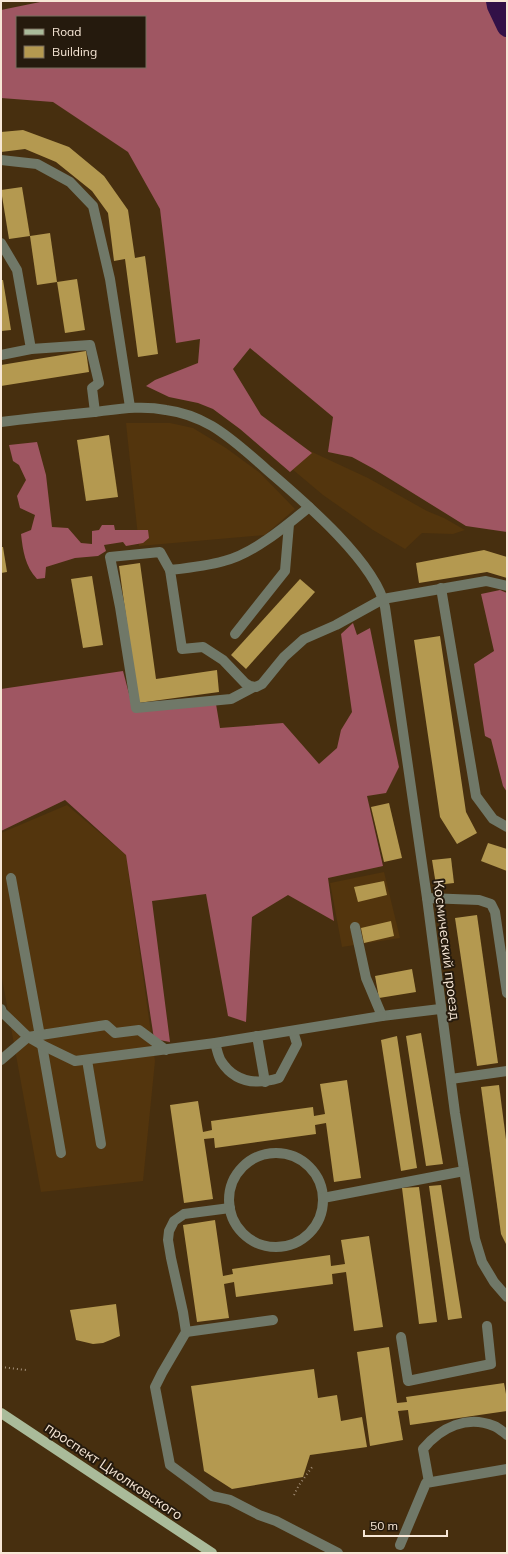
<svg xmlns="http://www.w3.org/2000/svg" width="508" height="1554" viewBox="0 0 508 1554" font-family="Mulish,sans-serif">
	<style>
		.built { fill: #53350d }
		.forest { fill: #9f5662; fill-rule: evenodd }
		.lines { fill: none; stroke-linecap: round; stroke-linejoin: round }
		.river { stroke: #321147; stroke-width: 20 }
		.building { fill: #b49950 }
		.path { stroke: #a28e76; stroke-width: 2; stroke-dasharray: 1 3; stroke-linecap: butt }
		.minor { stroke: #707868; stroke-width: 10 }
		.major { stroke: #aabb9a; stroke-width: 10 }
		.labels { text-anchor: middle; stroke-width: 4; stroke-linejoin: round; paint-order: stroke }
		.street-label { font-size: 14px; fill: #f7e7d6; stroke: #251a0d }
	</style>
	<rect width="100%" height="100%" fill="#472f0f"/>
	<g class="built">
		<polygon points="126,423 170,423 193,428 226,448 260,473 295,509 265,535 139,546"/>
		<polygon points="254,425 368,478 427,511 444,518 465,530 453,534 422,533 405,549 373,530 323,495 248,432"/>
		<polygon points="67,805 126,855 155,1061 143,1181 41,1192 1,973 1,833"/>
		<polygon points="384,872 400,938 342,947 330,883"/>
	</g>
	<g class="forest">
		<path d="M45 1H507V532L466 526 374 469 352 457 328 452 333 417 250 348 233 369 261 415 312 453 290 472 240 429 213 409 198 403 169 397 146 386 155 380 198 363 200 339 176 343 160 209 128 152 53 102 1 98V10ZM17 17H145V67H17Z"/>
		<path d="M37 442 46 475 52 527 68 528 81 543 92 544V531L99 530 102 525H114L115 530H148L149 538 143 543 126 546 123 542 104 545 106 551 98 556 75 558 46 567 45 578 37 579C25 566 23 551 21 534L31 530 35 515 20 508 17 496 26 480 19 465 13 461 9 445Z"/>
		<polygon points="500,590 507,593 507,792 503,786 491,739 485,736 474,664 494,651 481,594"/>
		<polygon points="353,623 357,635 370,628 389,721 399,767 386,793 367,796 383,866 328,878 334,921 288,895 252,917 246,1022 228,1016 206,894 152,901 170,1042 154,1039 126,855 65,800 1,831 1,689 123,671 133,709 216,704 220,728 283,723 319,764 337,748 341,730 352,712 341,634"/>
	</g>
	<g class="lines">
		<polyline class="river" points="496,1 497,6 507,27"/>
	</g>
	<g class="building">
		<polygon points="23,130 69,147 104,176 128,210 135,258 145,256 158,354 138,357 125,259 114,261 108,213 92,191 56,162 25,149 1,152 1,132"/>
		<polygon points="22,187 30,236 9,239 1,190"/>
		<polygon points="50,233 57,282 37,285 30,236"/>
		<polygon points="77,279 85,330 65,333 57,282"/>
		<polygon points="1,280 3,280 11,330 1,331"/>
		<polygon points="86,351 89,372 1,386 1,365"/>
		<polygon points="109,435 118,497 86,501 77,440"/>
		<polygon points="1,547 3,547 7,572 1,573"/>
		<polygon points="484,550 507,557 507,578 487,572 419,583 416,563"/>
		<polygon points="140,563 156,679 217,670 219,692 138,703 119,566"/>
		<polygon points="92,576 103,645 83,648 71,579"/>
		<polygon points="300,579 315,592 246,669 231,655"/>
		<polygon points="440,636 466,812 477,833 457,844 440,817 414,640"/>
		<polygon points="389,803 402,858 384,862 371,807"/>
		<polygon points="488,843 507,849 507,871 481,861"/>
		<polygon points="451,858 454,883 436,885 432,860"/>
		<polygon points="384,881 387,895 358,902 354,887"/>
		<polygon points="477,915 498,1063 477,1066 455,918"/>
		<polygon points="391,921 394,936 364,943 361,928"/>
		<polygon points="412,969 416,992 379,998 375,976"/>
		<polygon points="421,1033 443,1164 426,1166 406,1036"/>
		<polygon points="397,1036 417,1168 401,1171 381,1040"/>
		<polygon points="347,1080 361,1178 334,1182 326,1123 315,1125 316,1134 215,1148 214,1138 204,1139 213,1199 184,1203 170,1105 198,1101 203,1132 212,1130 211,1121 313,1107 314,1116 325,1114 320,1084"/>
		<polygon points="499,1085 507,1147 507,1246 501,1234 481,1087"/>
		<polygon points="441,1185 462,1318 448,1320 429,1186"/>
		<polygon points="419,1187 437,1322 419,1324 402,1188"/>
		<polygon points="215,1220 223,1276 233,1274 232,1269 330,1255 331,1266 345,1264 341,1240 369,1236 383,1327 354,1331 346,1272 332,1274 333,1284 236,1297 234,1282 224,1284 229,1318 197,1322 183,1225"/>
		<polygon points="116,1304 120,1336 103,1343 93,1344 76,1340 70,1310"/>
		<polygon points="389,1347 397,1403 407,1402 406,1397 504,1383 506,1394 507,1394 507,1411 410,1425 408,1410 398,1411 403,1440 370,1446 357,1352"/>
		<polygon points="314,1369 318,1398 337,1395 341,1421 362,1417 367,1447 310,1455 303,1477 232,1489 204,1471 191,1386"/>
	</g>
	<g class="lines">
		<g class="path">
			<polyline points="1,1367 26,1370"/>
			<polyline points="294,1495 299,1485 313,1466"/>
		</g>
		<g class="minor">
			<polyline points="1,160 37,164 70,182 93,206 110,279 130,407"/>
			<polyline points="1,243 17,270 31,349 1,355"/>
			<polyline points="31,349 90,345 99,383 92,388 95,412"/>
			<path d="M1 422C32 418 63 415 94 412 119 409 142 405 166 410 182 412 198 418 212 426 232 438 249 454 266 469 301 499 376 562 385 607L427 898 455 1113 475 1239 482 1262 494 1282 507 1297"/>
			<path d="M309 507C286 526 253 554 224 561 207 566 188 568 170 570L182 649 203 647 223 660 245 683 250 686 256 687 262 684 284 657 304 639 336 625 383 599 486 581 507 586"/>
			<polyline points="170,570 160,552 110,557 120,607 136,708 231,699 254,687"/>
			<polyline points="441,588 476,796 493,819 507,827"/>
			<polyline points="235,634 285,571 289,524"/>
			<polyline points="11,878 40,1036"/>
			<polyline points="427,898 479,900 491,904 495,912 507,993"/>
			<polyline points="355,927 366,978 382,1016 440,1009"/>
			<polyline points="1,1009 2,1012 28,1037 1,1060"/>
			<polyline points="257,1036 265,1082"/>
			<path d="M215 1043C217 1049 218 1056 221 1061 235 1083 256 1085 279 1078L297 1044 293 1031"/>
			<polyline points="42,1045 61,1153"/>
			<polyline points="166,1050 139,1030 115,1033 106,1025 28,1037 42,1045 75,1061 215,1043 382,1016"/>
			<polyline points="87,1060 101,1144"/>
			<polyline points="451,1079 507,1071"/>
			<circle cx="276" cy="1200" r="47"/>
			<polyline points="323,1198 464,1171"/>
			<polyline points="230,1208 184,1214 174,1221 169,1231 168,1240 171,1258 183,1312 186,1332 162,1373 155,1387 170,1465 212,1496 230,1500 259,1515 276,1521 338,1553"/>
			<polyline points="186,1332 273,1320"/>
			<polyline points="401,1337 408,1381 491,1364 487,1326"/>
			<path d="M429 1482 423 1449C441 1427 467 1415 494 1426 499 1428 503 1432 507 1435"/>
			<polyline points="400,1545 426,1483 507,1469"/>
		</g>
		<polyline class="major" points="1,1413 212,1553"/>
	</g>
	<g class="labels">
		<g class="street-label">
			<text transform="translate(447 950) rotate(83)" y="5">Космический проезд</text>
			<text transform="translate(114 1471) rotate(34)" y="5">проспект Циолковского</text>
		</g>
	</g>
	<rect width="508" height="1554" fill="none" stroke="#f7e7d6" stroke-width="4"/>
	<rect x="16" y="16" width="130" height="52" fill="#251a0d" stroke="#796c5d"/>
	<rect x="24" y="29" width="20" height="6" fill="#aabb9a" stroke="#796c5d"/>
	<text x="52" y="36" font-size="12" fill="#f7e7d6">Road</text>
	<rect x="24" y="46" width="20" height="12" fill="#b49950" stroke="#796c5d"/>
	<text x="52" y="56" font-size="12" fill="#f7e7d6">Building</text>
	<path d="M364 1530v6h83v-6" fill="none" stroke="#f7e7d6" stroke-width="2"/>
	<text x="370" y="1530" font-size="12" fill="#f7e7d6" stroke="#251a0d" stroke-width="3" paint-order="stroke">50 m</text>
</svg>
